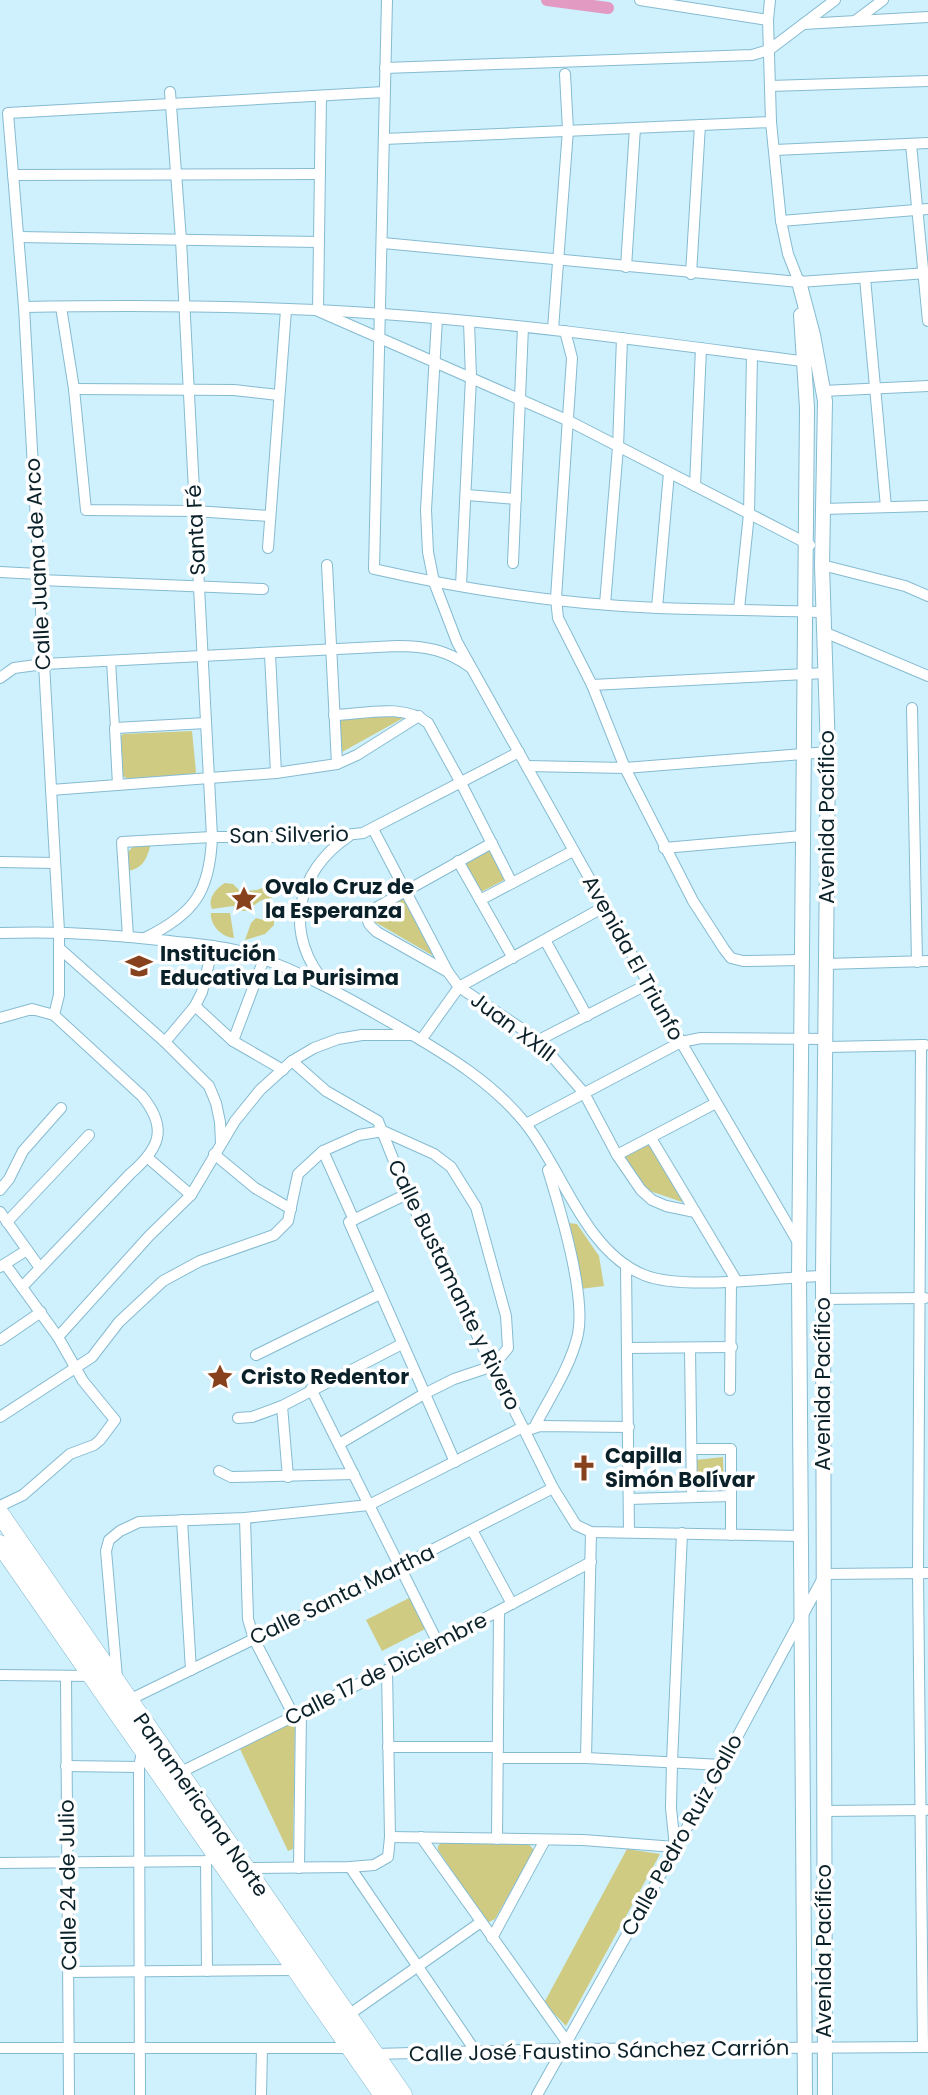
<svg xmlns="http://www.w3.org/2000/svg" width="928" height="2095" viewBox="0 0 928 2095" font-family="Poppins,sans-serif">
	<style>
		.green { fill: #cfcb82 }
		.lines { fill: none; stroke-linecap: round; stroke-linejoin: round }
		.canal { stroke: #e299c2; stroke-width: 12 }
		.pedestrian-casing { stroke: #85bbd1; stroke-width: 10 }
		.minor-casing { stroke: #85bbd1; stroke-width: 12 }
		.tertiary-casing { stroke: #85bbd1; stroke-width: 16 }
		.trunk-casing { stroke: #85bbd1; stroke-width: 19 }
		.pedestrian { stroke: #fff; stroke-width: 8 }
		.minor { stroke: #fff; stroke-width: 10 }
		.tertiary { stroke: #fff; stroke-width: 14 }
		.trunk { stroke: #fff; stroke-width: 18 }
		.labels { text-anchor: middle; stroke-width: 7; stroke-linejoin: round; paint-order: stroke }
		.street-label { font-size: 21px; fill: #0b2129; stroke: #fff }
		.poi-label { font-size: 21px; font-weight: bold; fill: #0b2129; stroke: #fff; text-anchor: start }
	</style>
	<rect width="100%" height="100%" fill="#cff0fd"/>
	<g class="green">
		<polygon points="406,715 407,716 342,752 340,750 341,718"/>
		<polygon points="192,731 196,772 194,774 128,779 123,776 121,736 123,734"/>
		<path d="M136 843H151C147 858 144 868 128 871V852Z"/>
		<polygon points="490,849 506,879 479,893 464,862"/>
		<path d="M225 883 233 884 240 891C250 890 258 892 267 885L271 887 273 897C269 899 264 899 260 901 250 907 247 917 233 906L212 909C207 899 216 888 225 883Z"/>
		<polygon points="404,896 437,958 375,922 375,911"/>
		<path d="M211 913H230L234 938C222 937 210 926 211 913Z"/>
		<polygon points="256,918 267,921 274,920 274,925 265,934 245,940 251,923"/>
		<polygon points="649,1141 685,1203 647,1190 622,1155"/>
		<polygon points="569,1223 577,1224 599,1256 604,1286 580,1289"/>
		<polygon points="723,1457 724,1489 695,1488 695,1460"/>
		<polygon points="411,1597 427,1628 382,1651 366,1620"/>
		<polygon points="290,1723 295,1725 293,1849 288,1851 240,1749"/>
		<polygon points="443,1841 528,1843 534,1850 495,1919 489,1922 486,1921 438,1850 438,1846"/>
		<polygon points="627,1849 660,1854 566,2026 544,2003"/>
	</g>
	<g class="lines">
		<polyline class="canal" points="547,0 608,8"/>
		<g class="pedestrian-casing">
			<polyline id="pedestrian" points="111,661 115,728"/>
		</g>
		<g class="minor-casing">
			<g id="minor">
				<path d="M387 0 374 569C466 590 565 604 658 608 713 610 768 610 823 612"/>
				<polyline points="640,0 768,20"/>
				<polyline points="770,0 768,20 771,122 781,221 788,254 799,282"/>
				<polyline points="855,21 883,0"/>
				<polyline points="803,24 928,17"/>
				<polyline points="385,68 752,55 769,50 835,0"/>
				<polyline points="770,86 928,81"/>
				<polyline points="321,96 318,311 569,421 810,545"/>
				<polyline points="384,139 771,122"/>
				<polyline points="911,144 928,321"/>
				<polyline points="775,150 928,143"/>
				<polyline points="13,175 320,174"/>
				<polyline points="781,221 928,209"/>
				<polyline points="19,237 319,242"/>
				<polyline points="383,243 799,282 928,273"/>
				<polyline points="626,267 635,128"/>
				<polyline points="691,274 700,125"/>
				<polyline points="865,278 886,507"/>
				<path d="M24 307C143 305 263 305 383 314 525 324 667 344 809 362"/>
				<polyline points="61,307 74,389 86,510 195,511 269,516"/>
				<polyline points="437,319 426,510 428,552 434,582 457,642 681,1042 799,1244"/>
				<polyline points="553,329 568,130 565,74"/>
				<polyline points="565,331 572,358 556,598 558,618 592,685 625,768 693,901 724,949 731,958 743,961 801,960"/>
				<polyline points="74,389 234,390 278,395"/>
				<polyline points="823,391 928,386"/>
				<polyline points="695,486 701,348"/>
				<polyline points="467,495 516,499"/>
				<polyline points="823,509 928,506"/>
				<polyline points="268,548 286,310"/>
				<polyline points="513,563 523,327"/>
				<polyline points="327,565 337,764"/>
				<polyline points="822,565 905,586 928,596"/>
				<polyline points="0,572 39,574"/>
				<polyline points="40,580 263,589"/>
				<polyline points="461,586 471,377 469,322"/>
				<polyline points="605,604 618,447 622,338"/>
				<polyline points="657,608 669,473"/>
				<polyline points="739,609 749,514 752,355"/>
				<polyline points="824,632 928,676"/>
				<polyline points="270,654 276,773"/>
				<path d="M0 678 14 668 44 664 397 646C426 646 447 650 470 667"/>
				<polyline points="592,685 825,673"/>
				<polyline points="912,708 917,962"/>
				<path d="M334 715C364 714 403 703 428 723L461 783 512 883"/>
				<polyline points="527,766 625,768 828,752"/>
				<polyline points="118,785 115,728 206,723"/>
				<polyline points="51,790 276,773 337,764 357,755 419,716"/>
				<polyline points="373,829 448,972"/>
				<path d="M492 843 370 911C365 922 369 925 377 932L448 972 459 987 522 1029 544 1047 584 1093 617 1155 641 1190 652 1200 666 1206 695 1212"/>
				<polyline points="664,848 802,836"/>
				<polyline points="458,861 513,958"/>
				<polyline points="0,862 55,863"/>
				<polyline points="480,900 573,851"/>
				<path d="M0 933C57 931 112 934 169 941 193 944 218 945 242 952 297 968 354 1001 404 1030 447 1055 493 1083 525 1123 562 1168 584 1251 644 1275 683 1291 777 1277 823 1276"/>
				<polyline points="128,937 122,842 212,837 328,837 363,833 519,752"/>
				<path d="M145 938C194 914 210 892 212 837L181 240 170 92"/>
				<polyline points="545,940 587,1016"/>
				<polyline points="59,948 165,1042 209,1086 216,1103 220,1122 221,1143"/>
				<polyline points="826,964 928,961"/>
				<path d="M328 986C282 936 295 872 349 836"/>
				<polyline points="195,1006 233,1041 283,1070"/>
				<polyline points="54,1015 59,995 59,931 24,307 8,113 384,92"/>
				<path d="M0 1018 32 1009 54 1015 142 1096C169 1129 159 1149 130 1174L22 1287"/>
				<polyline points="421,1040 459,987 604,907"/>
				<polyline points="233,1041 264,959"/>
				<polyline points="537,1041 648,984"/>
				<polyline points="165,1042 195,1006 202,992 213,946"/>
				<polyline points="921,1045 918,1573 923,2047"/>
				<polyline points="827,1047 925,1045"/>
				<polyline points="292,1061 326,1091 378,1121 407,1194 553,1488 576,1525 591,1532 800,1536"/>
				<polyline points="526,1124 681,1042 701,1038 826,1039"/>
				<polyline points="651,1138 736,1280"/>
				<polyline points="323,1151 354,1220"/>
				<polyline points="214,1154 255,1188 291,1209"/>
				<polyline points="617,1155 716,1103"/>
				<polyline points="148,1158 191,1195"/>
				<polyline points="0,1190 9,1179 23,1151 61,1108"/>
				<polyline points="407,1194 349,1222 455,1462"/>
				<polyline points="0,1212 40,1268"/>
				<polyline points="7,1222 89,1135"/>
				<polyline points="626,1265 629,1532"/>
				<polyline points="0,1267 27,1250"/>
				<polyline points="823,1299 925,1298"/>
				<polyline points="58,1337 149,1236 191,1195 235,1121 260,1090 292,1061 314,1048 338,1039 362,1035 410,1035"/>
				<polyline points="0,1340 41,1312"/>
				<polyline points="627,1348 732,1347"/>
				<polyline points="690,1348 692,1497"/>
				<polyline points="256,1355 380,1294"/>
				<polyline points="311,1389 438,1643"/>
				<polyline points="730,1390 731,1281"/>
				<polyline points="282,1406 288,1477"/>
				<polyline points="0,1417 92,1357 119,1322 163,1281 200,1261 274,1235 288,1221 298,1174 323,1151 359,1135 383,1131 434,1154 451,1167 476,1207 506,1316 508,1348 493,1366 454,1379 424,1394 339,1444"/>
				<polyline points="238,1418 252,1417 282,1406 402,1344"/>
				<path d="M535 1426C550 1397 571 1366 578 1334 586 1294 560 1209 548 1170"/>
				<polyline points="531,1429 540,1426 629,1427"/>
				<polyline points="692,1449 731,1449 731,1535"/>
				<polyline points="219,1471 231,1477 354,1474"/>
				<polyline points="629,1499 731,1496"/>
				<polyline points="0,1506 23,1495 70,1454 94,1445 100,1440 115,1420 83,1381 58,1337 5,1264"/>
				<polyline points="245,1518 248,1619 254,1639 294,1716"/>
				<polyline points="182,1520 191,1670"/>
				<polyline points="472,1530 512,1604"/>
				<polyline points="0,1675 92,1676"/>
				<polyline points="66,1676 69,2095"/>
				<polyline points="117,1678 106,1551 109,1540 120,1531 139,1522 245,1518 369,1505 523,1427"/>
				<polyline points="129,1700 348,1593 553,1488"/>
				<polyline points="388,1747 498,1747"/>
				<polyline points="498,1758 586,1758 722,1765"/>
				<polyline points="586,1758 591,1532"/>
				<polyline points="66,1766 139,1767"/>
				<polyline points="179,1773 387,1670 591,1562"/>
				<polyline points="824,1811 926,1810"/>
				<polyline points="390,1837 583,1840 675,1847 671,1808 672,1762 682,1533"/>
				<polyline points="421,1837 567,2042"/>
				<polyline points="497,1839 499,1612"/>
				<polyline points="206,1861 207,1971"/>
				<polyline points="0,1863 206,1861 216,1854"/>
				<polyline points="350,1867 476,2052"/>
				<polyline points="245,1868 350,1867 374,1865 388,1857 390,1837 387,1670"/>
				<polyline points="299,1868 301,1712"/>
				<polyline points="492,1938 545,1840"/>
				<polyline points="69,1972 296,1970"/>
				<polyline points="347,2016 481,1922"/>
				<polyline points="0,2048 351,2048"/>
				<polyline points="374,2054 563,2049 928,2047"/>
				<polyline points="140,2095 139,1767 143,1747"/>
				<polyline points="261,2095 262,2048"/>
				<polyline points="537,2095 722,1765 825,1574 928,1573"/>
			</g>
		</g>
		<g class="tertiary-casing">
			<g id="tertiary">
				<polyline points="799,282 813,335 825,401 822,565 828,752 823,1276 825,2095"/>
				<polyline points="801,315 807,408 799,1276 805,2095"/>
			</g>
		</g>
		<g class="trunk-casing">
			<g id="trunk">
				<polyline points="0,1514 403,2095"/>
				<polyline points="0,1544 383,2095"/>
			</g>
		</g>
		<use href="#pedestrian" class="pedestrian"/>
		<use href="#minor" class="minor"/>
		<use href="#tertiary" class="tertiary"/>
		<use href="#trunk" class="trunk"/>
	</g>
	<defs>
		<g id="sight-bare" transform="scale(2.1)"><path d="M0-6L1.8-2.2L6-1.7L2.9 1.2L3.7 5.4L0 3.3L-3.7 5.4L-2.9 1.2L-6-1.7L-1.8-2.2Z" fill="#87411c" stroke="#fff" stroke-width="2.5" paint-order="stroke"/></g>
		<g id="school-bare" transform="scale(2.1)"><path d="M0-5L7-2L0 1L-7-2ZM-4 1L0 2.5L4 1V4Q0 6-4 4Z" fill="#87411c" stroke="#fff" stroke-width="2.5" paint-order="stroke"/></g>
		<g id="church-bare" transform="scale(2.1)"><path d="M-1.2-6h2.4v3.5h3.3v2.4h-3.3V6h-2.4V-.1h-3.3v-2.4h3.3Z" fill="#87411c" stroke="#fff" stroke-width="2.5" paint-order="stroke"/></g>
	</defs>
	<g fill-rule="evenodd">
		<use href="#sight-bare" x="244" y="899"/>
		<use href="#school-bare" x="139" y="966"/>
		<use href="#sight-bare" x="220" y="1377"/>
		<use href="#church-bare" x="584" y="1468"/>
	</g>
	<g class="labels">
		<g class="street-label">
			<text transform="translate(196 530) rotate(-93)" y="7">Santa Fé</text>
			<text transform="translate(38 564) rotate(-93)" y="7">Calle Juana de Arco</text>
			<text transform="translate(827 817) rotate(-90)" y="7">Avenida Pacífico</text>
			<text transform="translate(289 835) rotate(-1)" y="7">San Silverio</text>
			<text transform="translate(633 958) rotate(61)" y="7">Avenida El Triunfo</text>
			<text transform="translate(513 1027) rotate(37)" y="7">Juan XXIII</text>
			<text transform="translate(454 1285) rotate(64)" y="7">Calle Bustamante y Rivero</text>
			<text transform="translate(823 1384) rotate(-90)" y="7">Avenida Pacífico</text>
			<text transform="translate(342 1595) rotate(-26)" y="7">Calle Santa Martha</text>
			<text transform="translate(386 1669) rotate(-27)" y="7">Calle 17 de Diciembre</text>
			<text transform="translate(201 1805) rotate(55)" y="7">Panamericana Norte</text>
			<text transform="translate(682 1835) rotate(-61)" y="7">Calle Pedro Ruiz Gallo</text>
			<text transform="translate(68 1885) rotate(-91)" y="7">Calle 24 de Julio</text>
			<text transform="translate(824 1951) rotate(-90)" y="7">Avenida Pacífico</text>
			<text transform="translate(599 2051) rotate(-1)" y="7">Calle José Faustino Sánchez Carrión</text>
		</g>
		<g class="poi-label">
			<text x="265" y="894">Ovalo Cruz de<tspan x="265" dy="24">la Esperanza</tspan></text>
			<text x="160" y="961">Institución<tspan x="160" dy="24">Educativa La Purisima</tspan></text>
			<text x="241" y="1384">Cristo Redentor</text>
			<text x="605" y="1463">Capilla<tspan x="605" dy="24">Simón Bolívar</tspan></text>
		</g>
	</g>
</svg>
